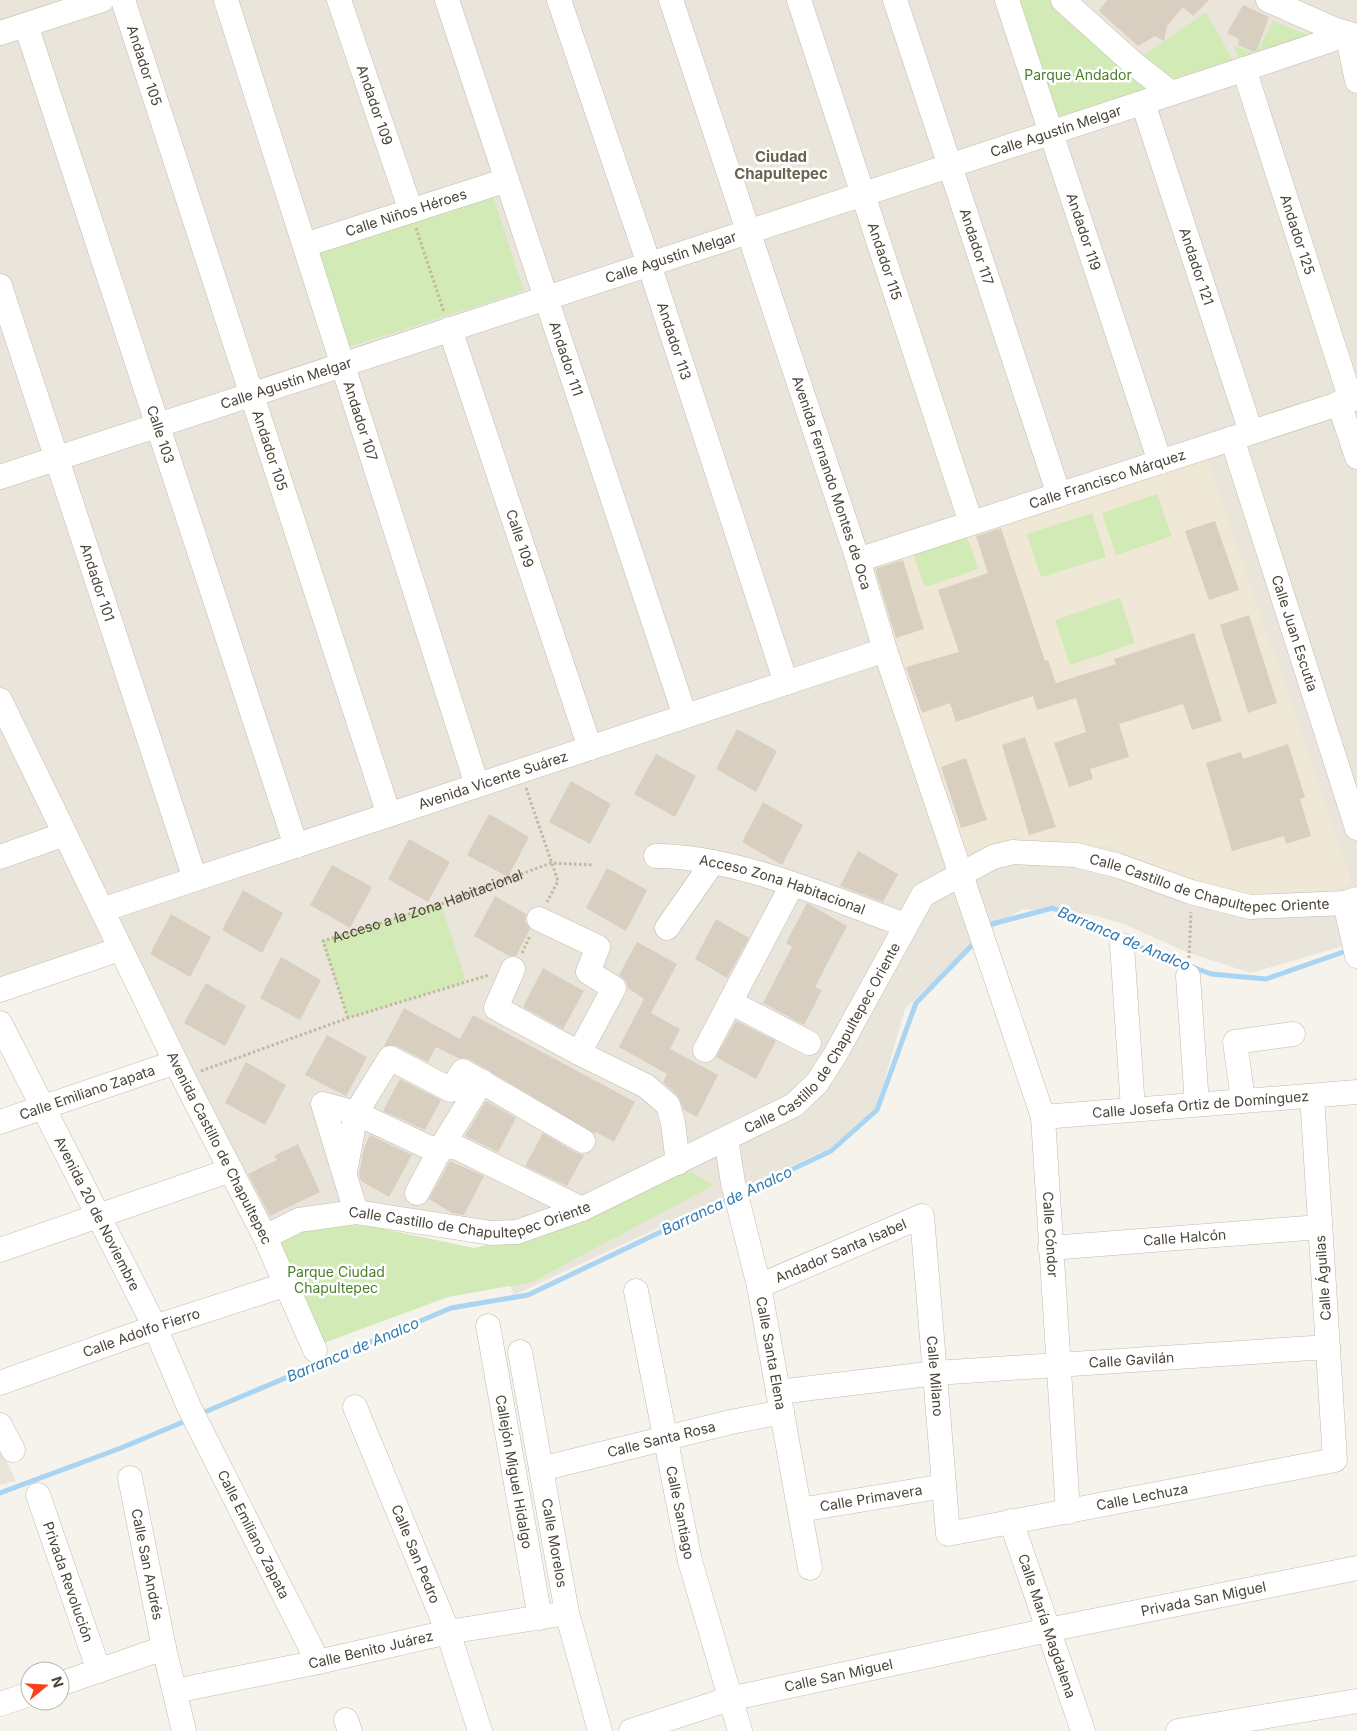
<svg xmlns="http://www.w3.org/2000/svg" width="1357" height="1731" viewBox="0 0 1357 1731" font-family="Inter,sans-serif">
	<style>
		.residential { fill: #eae5da }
		.education { fill: #efe8d6 }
		.green { fill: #d2eab5 }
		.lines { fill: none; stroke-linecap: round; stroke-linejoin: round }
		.stream { stroke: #a9d4f2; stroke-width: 5 }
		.building { fill: #d8cfc1 }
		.minor-casing { stroke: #c2bbae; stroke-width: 25 }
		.path { stroke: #c4b79f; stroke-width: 3; stroke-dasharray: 2.5 2.5; stroke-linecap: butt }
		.minor { stroke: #fff; stroke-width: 24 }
		.labels { text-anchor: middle; stroke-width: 5; stroke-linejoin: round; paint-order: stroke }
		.street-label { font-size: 14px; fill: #4b4439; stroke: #fff }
		.park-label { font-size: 14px; fill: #4a7f2a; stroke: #fff }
		.neighbourhood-label { font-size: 15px; font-weight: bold; fill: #6e6250; stroke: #fff }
		.water-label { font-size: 15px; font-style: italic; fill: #2e7ab2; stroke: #fff }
	</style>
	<rect width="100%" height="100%" fill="#f6f3ec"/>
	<g class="residential">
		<polygon points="0,0 1357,0 1357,942 1251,973 1186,952 1124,924 1089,914 1022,909 982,935 905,1009 876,1110 832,1147 514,1295 491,1237 340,1219 295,1229 259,1247 106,946 0,984"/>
		<polygon points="0,1448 16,1481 0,1485"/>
	</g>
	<polygon class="education" points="1204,449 1352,882 1324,894 1247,899 1190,887 1108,845 999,843 962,855 863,559"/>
	<g class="green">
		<polygon points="1007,0 1063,0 1133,63 1206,12 1239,71 1050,133"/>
		<polygon points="1273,21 1313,37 1242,65 1234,46 1256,54"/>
		<polygon points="492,194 524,291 339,350 307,254"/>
		<polygon points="1157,494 1172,536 1116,555 1102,513"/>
		<polygon points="1092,513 1106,557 1041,577 1027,534"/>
		<polygon points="967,536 978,569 925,587 913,553"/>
		<polygon points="1120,598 1135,643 1070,665 1055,620"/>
		<polygon points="441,904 466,981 348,1018 323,941"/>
		<polygon points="690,1171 714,1185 532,1282 448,1297 305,1350 276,1244 300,1232 340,1224 374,1227 474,1248 541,1233"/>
	</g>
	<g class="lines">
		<g class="stream">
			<polyline points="986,930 992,924 1053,908 1119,938"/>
			<polyline points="1129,943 1211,974 1266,979 1349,950"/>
			<polyline points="742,1193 831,1151 877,1110 916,1003 977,940"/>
			<polyline points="200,1414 451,1308 528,1295 730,1199"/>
			<polyline points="0,1493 121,1448 188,1420"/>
		</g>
	</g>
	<g class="building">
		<polygon points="1107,0 1209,0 1193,16 1183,7 1167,26 1164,41 1155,36 1138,46 1099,11"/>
		<polygon points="1243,5 1269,17 1257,50 1254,52 1238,45 1239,39 1227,33"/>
		<polygon points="1215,521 1239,590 1209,600 1185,531"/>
		<polygon points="1001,528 1045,661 1048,660 1056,683 1116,664 1114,659 1194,633 1222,721 1192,730 1183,704 1119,724 1129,757 1090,769 1093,779 1069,787 1054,743 1086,732 1076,698 1037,710 1033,696 956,722 950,703 922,713 906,667 959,652 938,590 988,573 976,536"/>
		<polygon points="903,560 924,629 896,638 875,569"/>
		<polygon points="1249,615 1277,703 1248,713 1220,625"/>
		<polygon points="737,729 777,751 756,792 716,769"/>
		<polygon points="1025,737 1056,827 1029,835 1002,745"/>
		<polygon points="1288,744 1305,797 1300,799 1311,836 1286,844 1284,836 1232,851 1206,763 1241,752 1243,759"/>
		<polygon points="656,754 696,776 675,817 634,794"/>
		<polygon points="966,758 987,820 961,828 941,767"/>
		<polygon points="571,781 611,804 590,844 549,822"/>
		<polygon points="763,802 803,825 782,865 742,842"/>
		<polygon points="489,814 529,837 508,877 467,855"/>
		<polygon points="409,839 450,862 428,902 388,879"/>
		<polygon points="858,851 898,874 883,902 840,886"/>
		<polygon points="332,865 372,887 350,928 310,905"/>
		<polygon points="607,868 647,890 626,931 586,908"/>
		<polygon points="243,890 283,913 262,953 222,930"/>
		<polygon points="495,896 526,914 525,921 530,929 516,956 509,956 474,936"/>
		<polygon points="807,903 847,926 815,987 822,990 804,1025 763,1003 792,947 786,943"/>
		<polygon points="171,914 211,937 190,977 150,954"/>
		<polygon points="716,919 749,938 727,978 695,959"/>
		<polygon points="637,942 677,964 651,1013 680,1029 670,1049 718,1075 697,1117 684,1110 677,1095 663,1082 667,1074 619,1047 644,999 628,988 626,981 619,975"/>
		<polygon points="281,957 321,980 300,1020 260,998"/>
		<polygon points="543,968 584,991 563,1029 523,1007"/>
		<polygon points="206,983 246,1006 225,1046 184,1023"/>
		<polygon points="404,1008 460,1039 473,1015 635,1102 614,1142 596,1132 595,1134 469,1059 458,1058 436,1047 428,1062 396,1046 384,1046"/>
		<polygon points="736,1021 776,1041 756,1079 716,1057"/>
		<polygon points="327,1035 367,1057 346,1096 305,1075"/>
		<polygon points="246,1062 286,1085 265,1125 225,1103"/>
		<polygon points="400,1079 441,1100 425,1130 383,1111"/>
		<polygon points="486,1101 516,1118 498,1152 465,1136"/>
		<polygon points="543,1133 576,1153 584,1155 567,1186 525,1166"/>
		<polygon points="370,1135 412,1155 389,1197 361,1181 359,1174 364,1148"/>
		<polygon points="298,1144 320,1192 270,1216 248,1174 277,1160 274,1156"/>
		<polygon points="450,1161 484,1176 464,1215 452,1213 429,1199"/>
	</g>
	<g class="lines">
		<g class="minor-casing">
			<g id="minor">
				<path id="s2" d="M123 0 389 815"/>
				<path id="s3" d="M226 0 477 785"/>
				<path id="s4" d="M339 0 411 211"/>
				<path id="s5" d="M447 0 685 716"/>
				<path id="s6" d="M559 0 649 264 786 683"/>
				<path id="s7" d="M671 0 858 560 885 650 1043 1117 1068 1512"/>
				<path id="s8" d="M799 0 971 523"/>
				<path id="s9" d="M895 0 1059 495"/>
				<path id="s10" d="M1007 0 1160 462"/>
				<polyline points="1063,0 1133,63 1171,93"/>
				<polyline points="1268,0 1336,30 1357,36"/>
				<path id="s11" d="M26 25 296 846"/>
				<polyline points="0,33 102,0"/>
				<polyline points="1347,33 1357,81"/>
				<path id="s12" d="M1244 69 1351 400"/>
				<path id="s13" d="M1143 103 1251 432"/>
				<path id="s14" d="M305 245 507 180"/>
				<path id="s15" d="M0 286 195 879"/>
				<path id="s16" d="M450 329 590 748"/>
				<polyline points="1339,403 1357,457"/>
				<path id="s17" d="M1232 438 1357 828"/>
				<path id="s18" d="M0 477 1239 71 1331 40 1336 30"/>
				<path id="s19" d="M858 560 1357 398"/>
				<path id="s20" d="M0 700 183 1077 265 1237 315 1350"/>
				<path id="s21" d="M656 856C735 856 830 898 905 925"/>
				<polyline points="0,857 65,834"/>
				<polyline points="1345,903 1357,956"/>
				<path id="s22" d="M102 910 885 650"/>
				<polyline points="539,919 598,947 588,972 614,988 579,1053"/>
				<polyline points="667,928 713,862"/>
				<polyline points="1122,945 1133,1109"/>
				<polyline points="513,969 496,1008 579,1053 646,1086 668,1105 673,1123 678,1163"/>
				<polyline points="1188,976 1197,1104"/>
				<polyline points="0,990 120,949"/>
				<polyline points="730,1002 809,1043"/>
				<path id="s23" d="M0 1023 155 1327 189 1407 318 1662"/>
				<polyline points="705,1050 792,885"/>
				<polyline points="1243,1100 1235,1042 1293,1034"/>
				<path id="s24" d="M1043 1117 1357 1092"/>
				<path id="s25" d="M0 1122 176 1062"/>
				<path id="s26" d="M726 1139 733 1183 759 1286 810 1568"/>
				<polyline points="345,1172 356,1113 390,1058 451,1090 463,1071 583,1141"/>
				<polyline points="417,1193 441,1148 482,1081"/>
				<polyline points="356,1212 323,1104 356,1113 430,1148 456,1147 582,1209"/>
				<path id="s27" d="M265 1237 299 1220 356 1212 491 1233 517 1232 582 1209 794 1105 817 1083 835 1055 923 895 993 857 1013 852 1076 855 1119 866 1191 892 1250 907 1345 903 1357 899"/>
				<path id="s28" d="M1050 1248 1320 1227"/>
				<polyline points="0,1250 231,1170"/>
				<path id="s29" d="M759 1286 922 1216 948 1534 1335 1460 1312 1096"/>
				<path id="s30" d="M636 1291 690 1561 740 1731"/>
				<path id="s31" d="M488 1326 540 1618"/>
				<path id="s32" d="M520 1352 567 1613 600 1731"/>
				<path id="s33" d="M0 1383 155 1327 284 1285"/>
				<path id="s34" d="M778 1392 936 1373 1328 1347"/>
				<path id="s35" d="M355 1407 448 1632 480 1731"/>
				<polyline points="0,1425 13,1450"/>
				<path id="s36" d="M541 1469 731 1422 782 1412"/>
				<path id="s37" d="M130 1478 164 1648 184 1731"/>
				<path id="s38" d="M38 1495 99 1671"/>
				<path id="s39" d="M800 1510 944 1486"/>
				<path id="s40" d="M1011 1521 1083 1731"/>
				<polyline points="60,1684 164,1648"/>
				<path id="s41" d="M175 1691 318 1662 448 1632 567 1613"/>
				<polyline points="0,1704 30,1694"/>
				<polyline points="346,1720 350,1731"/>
				<path id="s42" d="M631 1731 729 1699 1048 1630 1357 1568"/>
				<polyline points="1178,1731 1357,1701"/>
			</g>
		</g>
		<g class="path">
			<polyline points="416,228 444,312"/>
			<polyline points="526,788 558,881 547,902"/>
			<polyline points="522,953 530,936"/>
			<polyline points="1189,958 1191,912"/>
			<path id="s1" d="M348 1018 323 941 441 904 551 863 593 865"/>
			<polyline points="201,1071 348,1018 489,975"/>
		</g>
		<use href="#minor" class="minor"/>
	</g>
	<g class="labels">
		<g class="street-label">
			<text dy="5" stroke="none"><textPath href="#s2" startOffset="69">Andador 105</textPath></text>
			<text dy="5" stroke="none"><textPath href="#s4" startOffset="111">Andador 109</textPath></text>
			<text dy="5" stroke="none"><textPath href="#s18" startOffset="1111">Calle Agustín Melgar</textPath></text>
			<text dy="5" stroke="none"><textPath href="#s14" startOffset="106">Calle Niños Héroes</textPath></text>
			<text dy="5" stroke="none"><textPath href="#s10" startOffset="244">Andador 119</textPath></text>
			<text dy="5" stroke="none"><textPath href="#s12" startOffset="174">Andador 125</textPath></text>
			<text dy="5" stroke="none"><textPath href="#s9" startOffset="260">Andador 117</textPath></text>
			<text dy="5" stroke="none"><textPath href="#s18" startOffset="706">Calle Agustín Melgar</textPath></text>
			<text dy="5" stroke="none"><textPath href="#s8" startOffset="275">Andador 115</textPath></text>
			<text dy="5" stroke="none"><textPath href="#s13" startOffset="172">Andador 121</textPath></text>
			<text dy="5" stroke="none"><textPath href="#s6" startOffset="360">Andador 113</textPath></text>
			<text dy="5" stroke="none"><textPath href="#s5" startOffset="378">Andador 111</textPath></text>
			<text dy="5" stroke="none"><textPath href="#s18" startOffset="301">Calle Agustín Melgar</textPath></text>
			<text dy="5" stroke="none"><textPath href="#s3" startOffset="442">Andador 107</textPath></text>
			<text dy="5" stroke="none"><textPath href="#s11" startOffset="431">Calle 103</textPath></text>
			<text dy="5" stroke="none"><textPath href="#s2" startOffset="474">Andador 105</textPath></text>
			<text dy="5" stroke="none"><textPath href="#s19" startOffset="262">Calle Francisco Márquez</textPath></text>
			<text dy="5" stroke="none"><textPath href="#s7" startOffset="509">Avenida Fernando Montes de Oca</textPath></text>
			<text dy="5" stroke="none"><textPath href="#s16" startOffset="221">Calle 109</textPath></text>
			<text dy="5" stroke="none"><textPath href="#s15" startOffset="312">Andador 101</textPath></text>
			<text dy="5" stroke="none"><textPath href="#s17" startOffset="205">Calle Juan Escutia</textPath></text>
			<text dy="5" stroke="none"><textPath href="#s22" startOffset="412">Avenida Vicente Suárez</textPath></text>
			<text dy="5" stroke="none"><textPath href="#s27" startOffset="1112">Calle Castillo de Chapultepec Oriente</textPath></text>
			<text dy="5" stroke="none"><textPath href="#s21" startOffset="130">Acceso Zona Habitacional</textPath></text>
			<text dy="5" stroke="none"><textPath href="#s1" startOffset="191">Acceso a la Zona Habitacional</textPath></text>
			<text dy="5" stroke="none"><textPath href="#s27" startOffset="632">Calle Castillo de Chapultepec Oriente</textPath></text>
			<text dy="5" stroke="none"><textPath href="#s25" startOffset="92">Calle Emiliano Zapata</textPath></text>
			<text dy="5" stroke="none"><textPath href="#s24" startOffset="158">Calle Josefa Ortiz de Domínguez</textPath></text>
			<text dy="5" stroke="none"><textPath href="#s20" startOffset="499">Avenida Castillo de Chapultepec</textPath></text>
			<text dy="5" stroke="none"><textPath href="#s27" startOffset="212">Calle Castillo de Chapultepec Oriente</textPath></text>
			<text dy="5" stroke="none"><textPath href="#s23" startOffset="214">Avenida 20 de Noviembre</textPath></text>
			<text dy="5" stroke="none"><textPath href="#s7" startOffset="1295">Calle Cóndor</textPath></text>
			<text dy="5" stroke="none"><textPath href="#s28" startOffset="135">Calle Halcón</textPath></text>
			<text dy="5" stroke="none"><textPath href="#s29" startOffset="89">Andador Santa Isabel</textPath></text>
			<text transform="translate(1323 1278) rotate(-94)" y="5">Calle Águilas</text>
			<text dy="5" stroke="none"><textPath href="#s33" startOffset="150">Calle Adolfo Fierro</textPath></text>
			<text dy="5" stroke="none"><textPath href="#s26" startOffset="219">Calle Santa Elena</textPath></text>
			<text dy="5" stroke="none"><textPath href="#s34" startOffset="355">Calle Gavilán</textPath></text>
			<text dy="5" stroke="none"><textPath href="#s29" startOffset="338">Calle Milano</textPath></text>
			<text dy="5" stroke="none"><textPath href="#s36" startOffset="124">Calle Santa Rosa</textPath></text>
			<text dy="5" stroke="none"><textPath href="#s31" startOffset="148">Callejón Miguel Hidalgo</textPath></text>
			<text dy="5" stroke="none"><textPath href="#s39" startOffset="72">Calle Primavera</textPath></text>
			<text dy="5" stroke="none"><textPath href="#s29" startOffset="694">Calle Lechuza</textPath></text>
			<text dy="5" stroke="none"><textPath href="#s30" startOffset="226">Calle Santiago</textPath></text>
			<text dy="5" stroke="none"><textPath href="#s23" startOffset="571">Calle Emiliano Zapata</textPath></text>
			<text dy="5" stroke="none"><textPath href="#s32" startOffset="194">Calle Morelos</textPath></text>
			<text dy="5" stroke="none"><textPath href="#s35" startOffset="159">Calle San Pedro</textPath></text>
			<text dy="5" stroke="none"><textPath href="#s37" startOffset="88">Calle San Andrés</textPath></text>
			<text dy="5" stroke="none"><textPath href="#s38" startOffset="92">Privada Revolución</textPath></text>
			<text dy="5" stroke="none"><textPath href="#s42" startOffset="588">Privada San Miguel</textPath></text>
			<text dy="5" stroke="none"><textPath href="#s40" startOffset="111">Calle María Magdalena</textPath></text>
			<text dy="5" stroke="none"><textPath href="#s41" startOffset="200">Calle Benito Juárez</textPath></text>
			<text dy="5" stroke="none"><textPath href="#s42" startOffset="215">Calle San Miguel</textPath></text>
		</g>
		<g class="park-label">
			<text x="1078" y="80">Parque Andador</text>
			<text x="336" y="1277">Parque Ciudad<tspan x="336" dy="16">Chapultepec</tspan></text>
		</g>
		<g class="neighbourhood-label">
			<text x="781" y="162">Ciudad<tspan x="781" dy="17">Chapultepec</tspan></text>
		</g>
		<g class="water-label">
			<text transform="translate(1124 939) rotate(23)" y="5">Barranca de Analco</text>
			<text transform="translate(727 1201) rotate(-25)" y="5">Barranca de Analco</text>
			<text transform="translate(353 1350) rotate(-23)" y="5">Barranca de Analco</text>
		</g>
	</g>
	<g transform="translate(45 1686) rotate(72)"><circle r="24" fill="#ffffff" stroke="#b7b4b0"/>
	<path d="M0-4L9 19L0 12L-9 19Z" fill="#fc3f1d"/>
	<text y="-8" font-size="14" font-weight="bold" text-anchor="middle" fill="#4b4439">N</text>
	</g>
</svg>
